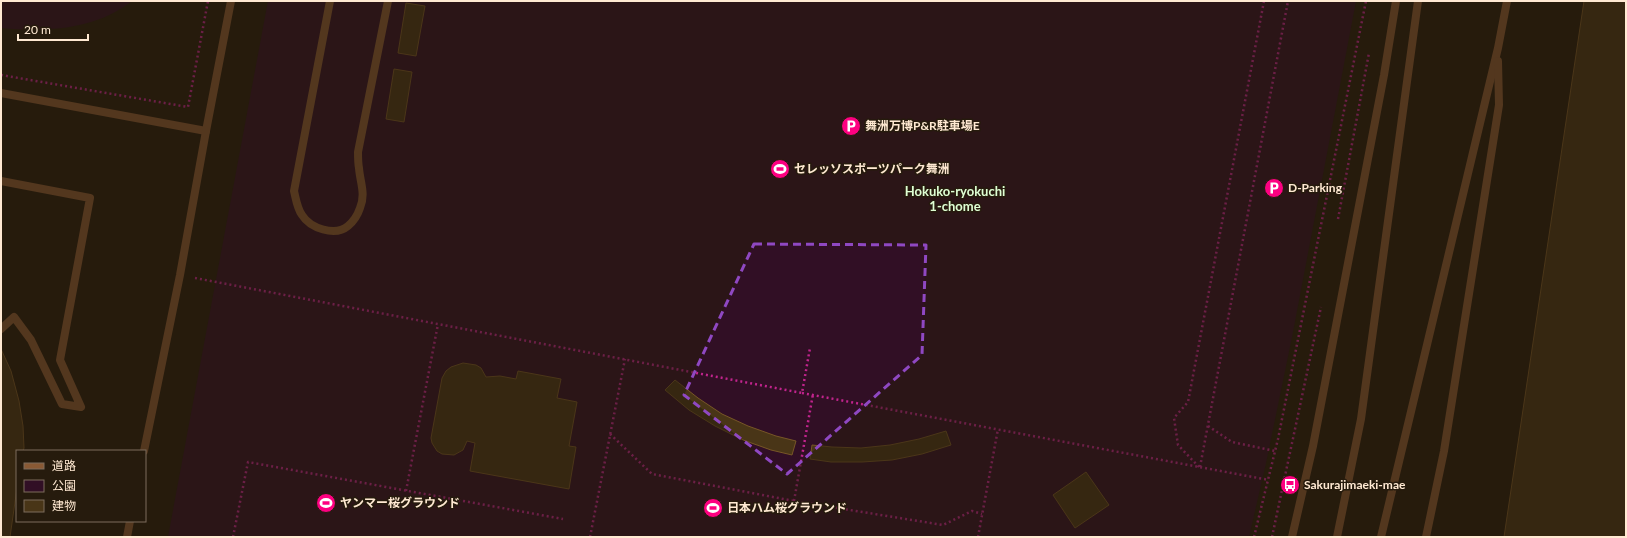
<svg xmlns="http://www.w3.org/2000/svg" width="1627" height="538" viewBox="0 0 1627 538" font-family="Lato,'Noto Sans JP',sans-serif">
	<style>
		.green { fill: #310f25 }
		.building { fill: #493517; stroke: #775627 }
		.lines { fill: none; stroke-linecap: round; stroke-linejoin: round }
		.path { stroke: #c1248d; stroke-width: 2.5; stroke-dasharray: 2 3; stroke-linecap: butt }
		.service { stroke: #895934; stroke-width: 8 }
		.pedestrian { stroke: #895934; stroke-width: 8 }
		.tertiary { stroke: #895934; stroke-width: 8 }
		.marked { fill: none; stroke: #8f48c2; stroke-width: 3; stroke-dasharray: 8 5; stroke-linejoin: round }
		.labels { text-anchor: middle; stroke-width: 3; stroke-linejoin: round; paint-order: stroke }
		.poi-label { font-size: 12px; font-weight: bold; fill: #ffe9d2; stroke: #261b0d; text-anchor: start }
		.neighbourhood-label { font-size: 13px; font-weight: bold; fill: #dfffd4; stroke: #261b0d }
	</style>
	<rect width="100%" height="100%" fill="#261b0d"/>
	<g class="green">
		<path d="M1 1H132C95 30 47 32 1 28Z"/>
		<polygon points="268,1 1356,1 1292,337 1266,463 1249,537 168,537"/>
	</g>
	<g class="building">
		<polygon points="1584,1 1626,1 1626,537 1504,537"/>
		<polygon points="406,3 425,6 416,56 398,53"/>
		<polygon points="394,69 412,72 404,122 386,119"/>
		<polygon points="1,349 11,371 19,401 23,426 24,448 23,451 17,451 17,488 10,537 1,537"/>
		<polygon points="463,363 476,365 481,368 486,377 500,376 516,379 518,371 561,379 557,398 577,402 569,446 576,447 569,489 470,471 475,443 467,441 463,450 454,455 442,454 437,451 432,443 431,438 442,378 446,371 451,367"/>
		<polygon points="675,380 698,398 722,414 748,426 776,436 796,441 792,455 771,450 743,440 715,426 689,410 665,390"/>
		<polygon points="946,431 951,445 922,454 892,460 862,462 831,462 810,459 812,445 832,447 861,448 890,445 919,439"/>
		<polygon points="1086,472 1109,505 1075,528 1053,495"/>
	</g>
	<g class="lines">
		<g class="path">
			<polyline points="1,75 188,107 208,1"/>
			<polyline points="1338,219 1369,53"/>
			<polyline points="195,278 802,393 810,348"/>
			<polyline points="802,393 1269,480"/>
			<polyline points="1208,426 1232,442 1275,451"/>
			<polyline points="610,434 652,474 794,501 943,525 972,511 982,514"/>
			<polyline points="1199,467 1178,445 1174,418 1188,402 1264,1"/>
			<polyline points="1200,467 1288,1"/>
			<polyline points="406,491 438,324"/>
			<polyline points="794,501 813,394"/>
			<polyline points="233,537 248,462 563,519"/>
			<polyline points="590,537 625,359"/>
			<polyline points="978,537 998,429"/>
			<polyline points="1254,537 1278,439 1366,1"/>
			<polyline points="1272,537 1321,307"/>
		</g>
		<path class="service" d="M330 1 294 191C296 199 297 208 302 215 310 228 335 237 348 226 354 221 358 214 360 208 366 194 360 182 359 168 358 163 358 158 358 152L388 1"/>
		<polyline class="pedestrian" points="1,181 90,198 60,360 81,407 62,404 31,340 14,317 1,329"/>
		<g class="tertiary">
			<polyline points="1,93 206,131"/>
			<polyline points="144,451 180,275 206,131 231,1"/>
			<polyline points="127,537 130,521"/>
			<polyline points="1292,537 1313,446 1384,75 1396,1"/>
			<polyline points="1337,537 1361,419 1418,1"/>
			<polyline points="1381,537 1498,48 1507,1"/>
			<polyline points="1426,537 1444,451 1499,105 1498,61"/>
		</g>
	</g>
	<path d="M0 0H1627V538H0ZM754 244 926 245 922 355 787 474 684 395Z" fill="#261b0d" fill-opacity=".55" fill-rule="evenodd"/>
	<path class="marked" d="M754 244 926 245 922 355 787 474 684 395Z"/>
	<defs>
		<g id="parking-disc" transform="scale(1)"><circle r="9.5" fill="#fd0081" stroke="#261b0d"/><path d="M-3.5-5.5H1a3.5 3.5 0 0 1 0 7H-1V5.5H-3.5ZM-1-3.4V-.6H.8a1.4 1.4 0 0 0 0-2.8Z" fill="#fff"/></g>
		<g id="stadium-disc" transform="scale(1)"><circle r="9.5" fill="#fd0081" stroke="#261b0d"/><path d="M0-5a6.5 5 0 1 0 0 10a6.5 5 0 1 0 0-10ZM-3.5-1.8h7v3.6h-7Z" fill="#fff"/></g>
		<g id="bus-disc" transform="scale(1)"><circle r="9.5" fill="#fd0081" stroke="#261b0d"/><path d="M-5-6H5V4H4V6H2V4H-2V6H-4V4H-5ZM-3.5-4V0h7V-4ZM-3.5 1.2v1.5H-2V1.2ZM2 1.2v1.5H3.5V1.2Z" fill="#fff"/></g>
	</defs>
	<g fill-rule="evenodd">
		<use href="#parking-disc" x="851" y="126"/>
		<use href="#stadium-disc" x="780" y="169"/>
		<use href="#parking-disc" x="1274" y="188"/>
		<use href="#bus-disc" x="1290" y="485"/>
		<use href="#stadium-disc" x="326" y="503"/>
		<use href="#stadium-disc" x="713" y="508"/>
	</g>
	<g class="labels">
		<g class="poi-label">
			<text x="865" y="130">舞洲万博P&amp;R駐車場E</text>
			<text x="794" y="173">セレッソスポーツパーク舞洲</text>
			<text x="1288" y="192">D-Parking</text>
			<text x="1304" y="489">Sakurajimaeki-mae</text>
			<text x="340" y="507">ヤンマー桜グラウンド</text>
			<text x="727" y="512">日本ハム桜グラウンド</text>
		</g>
		<g class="neighbourhood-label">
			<text x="955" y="196">Hokuko-ryokuchi<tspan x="955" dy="15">1-chome</tspan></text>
		</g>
	</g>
	<rect width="1627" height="538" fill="none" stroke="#ffe9d2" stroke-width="4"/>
	<rect x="16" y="450" width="130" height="72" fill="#261b0d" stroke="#7d6d5c"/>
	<rect x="24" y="463" width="20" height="6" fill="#895934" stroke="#7d6d5c"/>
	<text x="52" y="470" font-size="12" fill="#ffe9d2">道路</text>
	<rect x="24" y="480" width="20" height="12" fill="#310f25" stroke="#7d6d5c"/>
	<text x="52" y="490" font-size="12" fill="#ffe9d2">公園</text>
	<rect x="24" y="500" width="20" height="12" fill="#493517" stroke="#7d6d5c"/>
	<text x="52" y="510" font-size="12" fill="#ffe9d2">建物</text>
	<path d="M18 34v6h70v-6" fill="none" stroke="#ffe9d2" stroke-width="2"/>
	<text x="24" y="34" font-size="12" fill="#ffe9d2" stroke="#261b0d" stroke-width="3" paint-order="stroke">20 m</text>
</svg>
